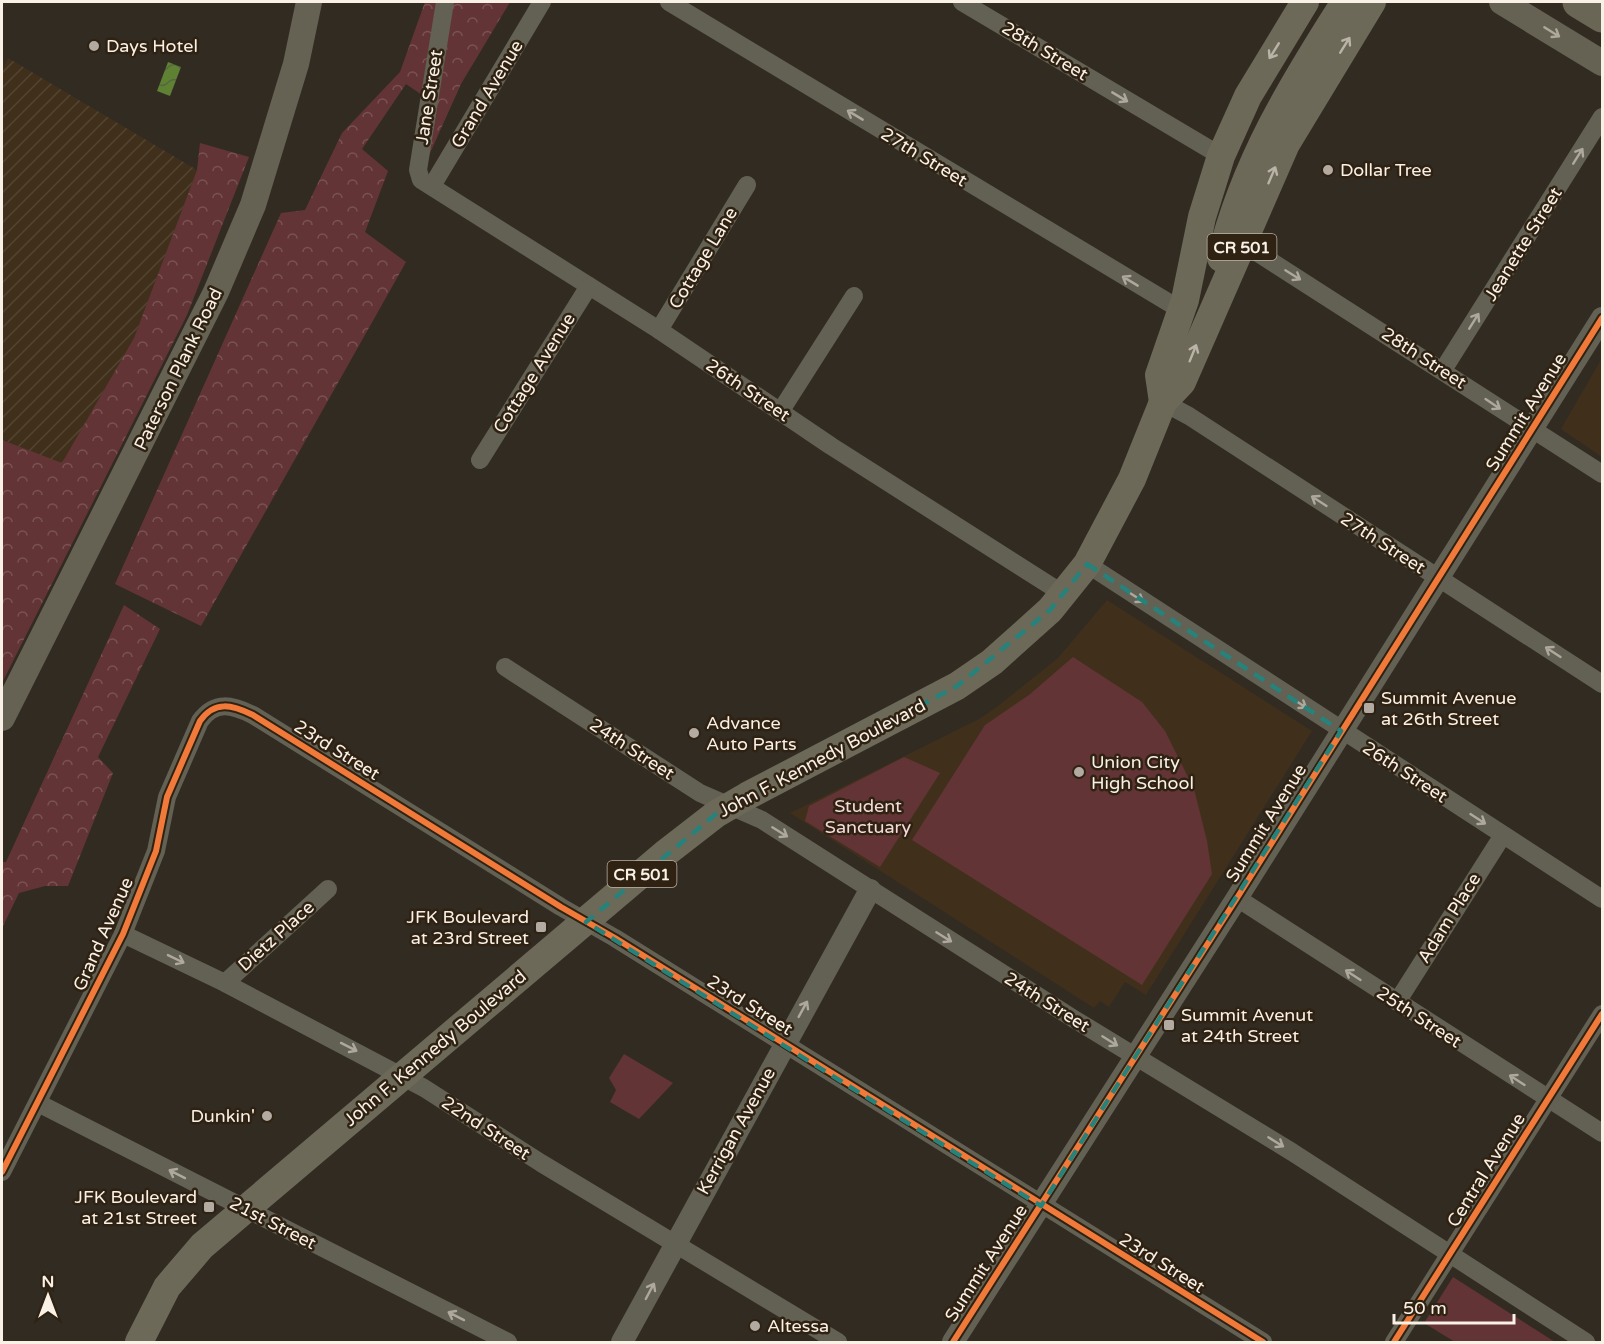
<svg xmlns="http://www.w3.org/2000/svg" width="1604" height="1344" viewBox="0 0 1604 1344" font-family="'Varela Round',sans-serif">
	<style>
		.built { fill: #40301b }
		.industrial { fill: url(#industrial-furrows) }
		.forest { fill: url(#forest-crowns) }
		.green { fill: #633436 }
		.water { fill: url(#water-waves) }
		.lines { fill: none; stroke-linecap: round; stroke-linejoin: round }
		.minor { stroke: #626154; stroke-width: 18 }
		.tertiary { stroke: #626154; stroke-width: 22 }
		.secondary { stroke: #656253; stroke-width: 26 }
		.primary { stroke: #6d6959; stroke-width: 28 }
		.motorway { stroke: #696655; stroke-width: 33 }
		.cycleway-casing { stroke: #2f2212; stroke-width: 10 }
		.cycleway { stroke: #f17a3a; stroke-width: 6 }
		.oneway { stroke: #afa99c }
		.oneway2 { stroke: #bab3a7 }
		.oneway3 { stroke: #aea89d }
		.marked { fill: none; stroke: #26827a; stroke-width: 4.5; stroke-dasharray: 12 8; stroke-linejoin: round }
		.poi-dot { fill: #b3aba1; stroke: #2f2212; stroke-width: 2 }
		.labels { text-anchor: middle; stroke-width: 5; stroke-linejoin: round; paint-order: stroke }
		.shield { fill: #2f2212; stroke: #bcb2a6; stroke-width: 1.5 }
		.shield-label { font-size: 16px; font-weight: bold; fill: #f9f0e6 }
		.poi-label { font-size: 18px; fill: #f9f0e6; stroke: #2f2212; text-anchor: start }
		.street-label { font-size: 18px; fill: #f9f0e6; stroke: #2f2212 }
		.park-label { font-size: 18px; fill: #f5dada; stroke: #2f2212 }
	</style>
	<defs>
		<pattern id="industrial-furrows" width="10" height="10" patternUnits="userSpaceOnUse" patternTransform="scale(1.5)"><rect width="10" height="10" fill="#40301b"/><path d="M-1 1l2-2M0 10L10 0M9 11l2-2" fill="none" stroke="#534431"/></pattern>
		<pattern id="forest-crowns" width="20" height="18" patternUnits="userSpaceOnUse" patternTransform="scale(1.5)"><rect width="20" height="18" fill="#633436"/><path d="M2 6a3 3 0 1 1 6 0M12 15a3 3 0 1 1 6 0" fill="none" stroke="#7a5253"/></pattern>
		<pattern id="water-waves" width="16" height="10" patternUnits="userSpaceOnUse" patternTransform="scale(1.5)"><rect width="16" height="10" fill="#5e8134"/><path d="M0 5q4-4 8 0t8 0" fill="none" stroke="#55673c"/></pattern>
	</defs>
	<rect width="100%" height="100%" fill="#322b22"/>
	<g class="built">
		<polygon points="1602,358 1602,457 1561,429"/>
		<polygon points="1107,600 1312,731 1146,995 1125,982 1109,1007 1100,1001 1094,1008 790,813 979,719 998,706 1058,658"/>
	</g>
	<polygon class="industrial" points="8,58 197,170 134,338 62,464 2,440 2,72"/>
	<g class="forest">
		<polygon points="425,2 510,2 461,84 426,162 422,95 406,84 362,149 388,171 365,232 406,262 201,626 115,584 281,213 305,210 342,133 400,72"/>
		<polygon points="200,143 249,157 187,315 2,683 2,440 62,463 134,338 197,170"/>
		<polygon points="124,605 160,629 98,757 113,773 68,886 45,886 19,893 2,928 2,862 6,862"/>
	</g>
	<g class="green">
		<polygon points="1073,657 1142,702 1165,731 1194,789 1207,841 1212,874 1142,985 912,840 985,725 1029,695"/>
		<polygon points="904,757 940,773 880,867 805,821 809,806"/>
		<polygon points="624,1054 673,1083 639,1119 610,1102 616,1090 609,1078"/>
		<polygon points="1453,1277 1555,1342 1455,1342 1424,1323"/>
	</g>
	<polygon class="water" points="168,62 181,67 170,96 157,91"/>
	<g class="lines">
		<g class="minor">
			<polyline points="445,2 418,170 421,180 659,330 831,446 1065,595"/>
			<polyline points="669,2 1181,310"/>
			<polyline points="962,2 1221,156"/>
			<polyline points="432,186 542,2"/>
			<polyline points="1244,244 1602,474"/>
			<polyline points="659,330 747,185"/>
			<polyline points="1443,370 1602,117"/>
			<polyline points="1163,402 1189,416 1602,684"/>
			<polyline points="780,412 854,296"/>
			<polyline points="480,460 589,286"/>
			<polyline points="1087,564 1602,899"/>
			<polyline points="505,667 700,793 762,820 1074,1019 1292,1152 1586,1342"/>
			<polyline points="1237,898 1602,1133"/>
			<polyline points="123,934 225,983 424,1088 541,1163 838,1342"/>
			<polyline points="225,983 328,889"/>
			<polyline points="1397,1002 1503,835"/>
			<polyline points="38,1103 508,1342"/>
			<path d="M2 1172 123 934 156 851 167 797 200 721C215 700 232 705 253 715L561 907 615 938 1263 1342"/>
			<polyline points="1394,1342 1602,1014"/>
		</g>
		<g class="tertiary">
			<polyline points="622,1342 870,890"/>
			<polyline points="953,1342 1237,898 1602,318"/>
		</g>
		<g class="secondary">
			<polyline points="1502,2 1602,63"/>
			<polyline points="2,718 216,292 253,205 296,64 309,2"/>
		</g>
		<g class="primary">
			<path d="M1221 258C1244 163 1293 83 1345 2"/>
			<polyline points="1163,402 1159,375 1185,300 1202,217 1221,156 1248,96 1305,2"/>
			<polyline points="139,1342 167,1287 202,1246 667,852 716,814 747,796 957,686 992,662 1050,610 1087,564 1132,479 1163,402 1182,382 1286,144 1372,2"/>
		</g>
		<polyline class="motorway" points="1579,2 1602,16"/>
		<g class="cycleway-casing">
			<g id="cycleway">
				<path d="M2 1172 123 934 156 851 167 797 200 721C215 700 232 705 253 715L561 907 615 938 1263 1342"/>
				<polyline points="953,1342 1237,898 1602,318"/>
				<polyline points="1394,1342 1602,1014"/>
			</g>
		</g>
		<use href="#cycleway" class="cycleway"/>
	</g>
	<defs><path id="oneway-shaft" d="M-6 0H5M1.5-3L5.5 0L1.5 3" fill="none" stroke-width="1.6" stroke-linecap="round" stroke-linejoin="round" transform="scale(1.5)"/></defs>
	<use class="oneway" href="#oneway-shaft" transform="translate(1552 32) rotate(32)"/>
	<g class="oneway2">
		<use href="#oneway-shaft" transform="translate(1345 45) rotate(-58)"/>
		<use href="#oneway-shaft" transform="translate(1274 51) rotate(122)"/>
		<use href="#oneway-shaft" transform="translate(1272 175) rotate(-67)"/>
		<use href="#oneway-shaft" transform="translate(1193 353) rotate(-68)"/>
	</g>
	<g class="oneway3">
		<use href="#oneway-shaft" transform="translate(1120 97) rotate(31)"/>
		<use href="#oneway-shaft" transform="translate(855 115) rotate(-149)"/>
		<use href="#oneway-shaft" transform="translate(1578 156) rotate(-58)"/>
		<use href="#oneway-shaft" transform="translate(1293 275) rotate(32)"/>
		<use href="#oneway-shaft" transform="translate(1130 281) rotate(-149)"/>
		<use href="#oneway-shaft" transform="translate(1474 321) rotate(-58)"/>
		<use href="#oneway-shaft" transform="translate(1493 404) rotate(34)"/>
		<use href="#oneway-shaft" transform="translate(1319 501) rotate(-147)"/>
		<use href="#oneway-shaft" transform="translate(1136 597) rotate(33)"/>
		<use href="#oneway-shaft" transform="translate(1553 652) rotate(-147)"/>
		<use href="#oneway-shaft" transform="translate(1299 703) rotate(33)"/>
		<use href="#oneway-shaft" transform="translate(1478 819) rotate(33)"/>
		<use href="#oneway-shaft" transform="translate(780 832) rotate(32)"/>
		<use href="#oneway-shaft" transform="translate(944 937) rotate(32)"/>
		<use href="#oneway-shaft" transform="translate(176 959) rotate(26)"/>
		<use href="#oneway-shaft" transform="translate(1353 975) rotate(-147)"/>
		<use href="#oneway-shaft" transform="translate(803 1009) rotate(-61)"/>
		<use href="#oneway-shaft" transform="translate(1110 1041) rotate(32)"/>
		<use href="#oneway-shaft" transform="translate(349 1047) rotate(27)"/>
		<use href="#oneway-shaft" transform="translate(1517 1080) rotate(-147)"/>
		<use href="#oneway-shaft" transform="translate(1276 1142) rotate(32)"/>
		<use href="#oneway-shaft" transform="translate(177 1174) rotate(-153)"/>
		<use href="#oneway-shaft" transform="translate(650 1291) rotate(-62)"/>
		<use href="#oneway-shaft" transform="translate(456 1316) rotate(-153)"/>
	</g>
	<path class="marked" d="M1087 564 1341 731 1041 1206 586 922 716 814 957 686 1050 610Z"/>
	<g class="poi-dot">
		<circle cx="94" cy="46" r="6"/>
		<circle cx="1328" cy="170" r="6"/>
		<rect x="1363" y="702" width="12" height="12" rx="3"/>
		<circle cx="694" cy="733" r="6"/>
		<circle cx="1079" cy="772" r="6"/>
		<rect x="535" y="921" width="12" height="12" rx="3"/>
		<rect x="1163" y="1019" width="12" height="12" rx="3"/>
		<circle cx="267" cy="1116" r="6"/>
		<rect x="203" y="1201" width="12" height="12" rx="3"/>
		<circle cx="755" cy="1326" r="6"/>
	</g>
	<g class="labels">
		<g class="shield">
			<rect x="1207.5" y="234" width="69" height="26" rx="4.5"/>
			<rect x="607.5" y="861" width="69" height="26" rx="4.5"/>
		</g>
		<g class="shield-label">
			<text x="1242" y="253">CR 501</text>
			<text x="642" y="880">CR 501</text>
		</g>
		<g class="poi-label">
			<text x="106" y="52">Days Hotel</text>
			<text x="1340" y="176">Dollar Tree</text>
			<text x="1381" y="704">Summit Avenue<tspan x="1381" dy="21">at 26th Street</tspan></text>
			<text x="706" y="729">Advance<tspan x="706" dy="21">Auto Parts</tspan></text>
			<text x="1091" y="768">Union City<tspan x="1091" dy="21">High School</tspan></text>
			<text x="529" y="923" text-anchor="end">JFK Boulevard<tspan x="529" dy="21">at 23rd Street</tspan></text>
			<text x="1181" y="1021">Summit Avenut<tspan x="1181" dy="21">at 24th Street</tspan></text>
			<text x="255" y="1122" text-anchor="end">Dunkin'</text>
			<text x="197" y="1203" text-anchor="end">JFK Boulevard<tspan x="197" dy="21">at 21st Street</tspan></text>
			<text x="767" y="1332">Altessa</text>
		</g>
		<g class="street-label">
			<text transform="translate(1045 51) rotate(31)" y="6">28th Street</text>
			<text transform="translate(487 94) rotate(-59)" y="6">Grand Avenue</text>
			<text transform="translate(429 97) rotate(-81)" y="6">Jane Street</text>
			<text transform="translate(924 157) rotate(31)" y="6">27th Street</text>
			<text transform="translate(1523 244) rotate(-58)" y="6">Jeanette Street</text>
			<text transform="translate(703 258) rotate(-59)" y="6">Cottage Lane</text>
			<text transform="translate(1424 358) rotate(33)" y="6">28th Street</text>
			<text transform="translate(178 369) rotate(-64)" y="6">Paterson Plank Road</text>
			<text transform="translate(534 373) rotate(-58)" y="6">Cottage Avenue</text>
			<text transform="translate(748 390) rotate(34)" y="6">26th Street</text>
			<text transform="translate(1526 412) rotate(-58)" y="6">Summit Avenue</text>
			<text transform="translate(1383 543) rotate(33)" y="6">27th Street</text>
			<text transform="translate(632 749) rotate(33)" y="6">24th Street</text>
			<text transform="translate(337 750) rotate(32)" y="6">23rd Street</text>
			<text transform="translate(822 758) rotate(-28)" y="6">John F. Kennedy Boulevard</text>
			<text transform="translate(1405 772) rotate(33)" y="6">26th Street</text>
			<text transform="translate(1266 823) rotate(-58)" y="6">Summit Avenue</text>
			<text transform="translate(1449 918) rotate(-58)" y="6">Adam Place</text>
			<text transform="translate(103 934) rotate(-66)" y="6">Grand Avenue</text>
			<text transform="translate(276 936) rotate(-42)" y="6">Dietz Place</text>
			<text transform="translate(1047 1002) rotate(32)" y="6">24th Street</text>
			<text transform="translate(750 1005) rotate(32)" y="6">23rd Street</text>
			<text transform="translate(1419 1017) rotate(33)" y="6">25th Street</text>
			<text transform="translate(435 1048) rotate(-40)" y="6">John F. Kennedy Boulevard</text>
			<text transform="translate(486 1128) rotate(33)" y="6">22nd Street</text>
			<text transform="translate(736 1131) rotate(-61)" y="6">Kerrigan Avenue</text>
			<text transform="translate(1486 1170) rotate(-58)" y="6">Central Avenue</text>
			<text transform="translate(273 1223) rotate(27)" y="6">21st Street</text>
			<text transform="translate(986 1263) rotate(-57)" y="6">Summit Avenue</text>
			<text transform="translate(1162 1263) rotate(32)" y="6">23rd Street</text>
		</g>
		<g class="park-label">
			<text x="868" y="812">Student<tspan x="868" dy="21">Sanctuary</tspan></text>
		</g>
	</g>
	<rect width="1604" height="1344" fill="none" stroke="#f9f0e6" stroke-width="6"/>
	<g transform="translate(48 1296)" stroke="#2f2212" stroke-width="4.5" paint-order="stroke">
	<path d="M0-4.5L10 22L0 15L-10 22Z" fill="#f9f0e6"/>
	<text y="-9" font-size="16" font-weight="bold" text-anchor="middle" fill="#f9f0e6">N</text>
	</g>
	<path d="M1394 1314v9h120v-9" fill="none" stroke="#f9f0e6" stroke-width="3"/>
	<text x="1403" y="1314" font-size="18" fill="#f9f0e6" stroke="#2f2212" stroke-width="4.5" paint-order="stroke">50 m</text>
</svg>
